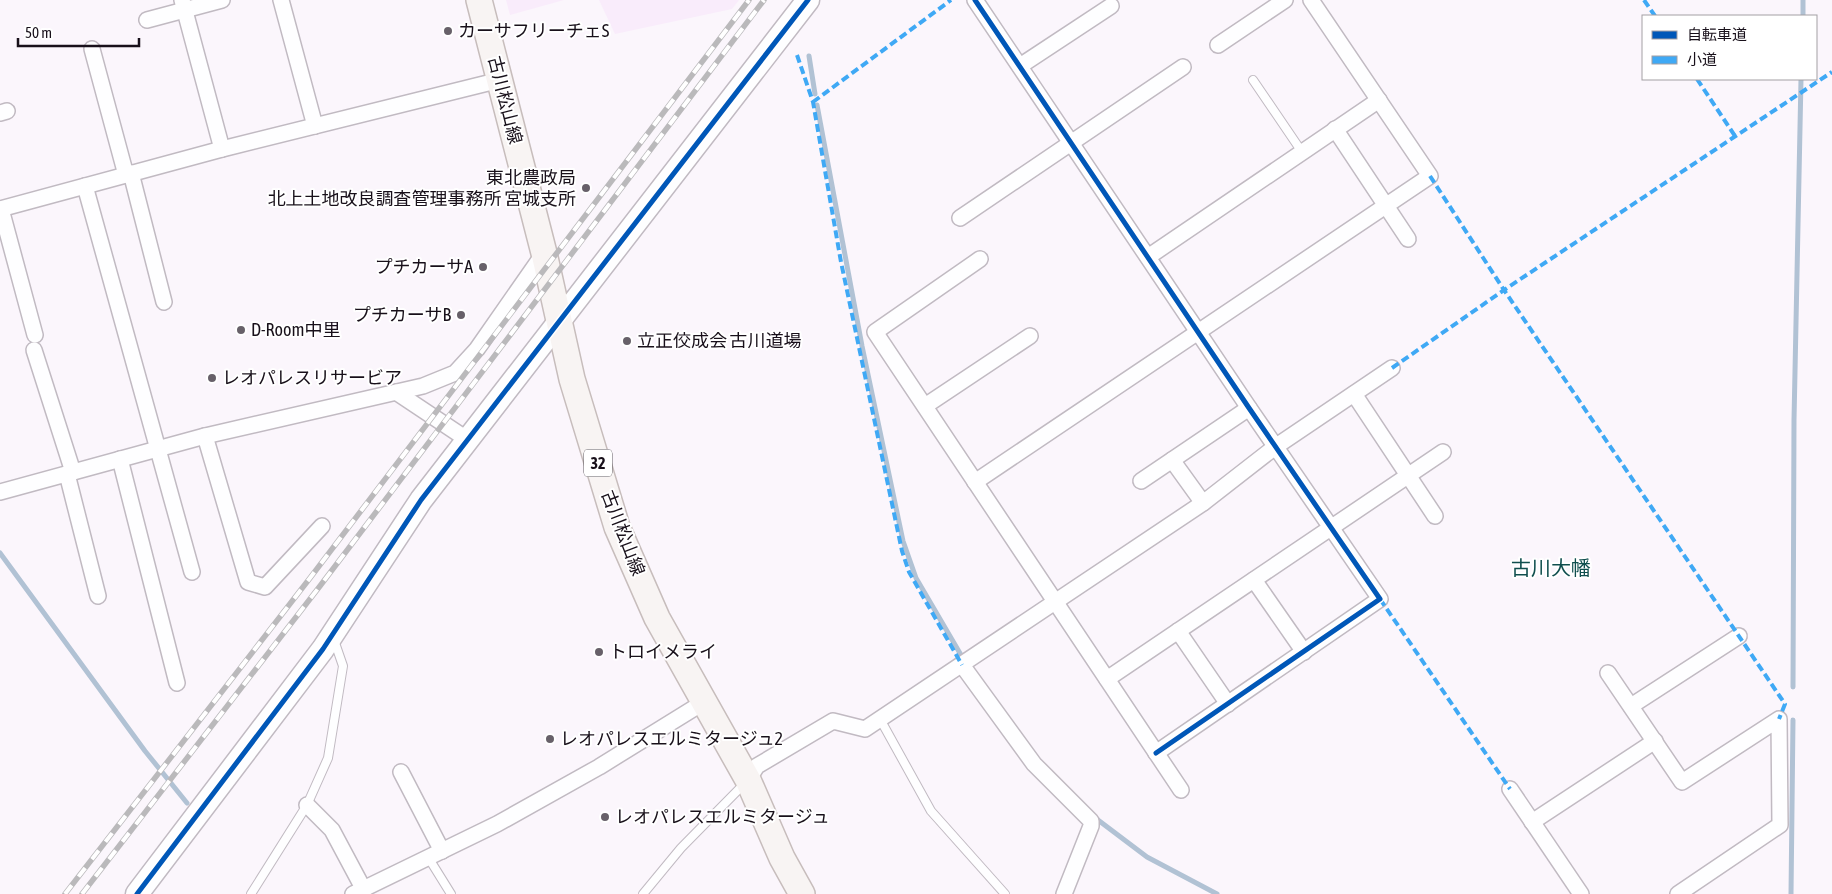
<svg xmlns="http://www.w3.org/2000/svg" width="1832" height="894" viewBox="0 0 1832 894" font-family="'Asap Condensed','Noto Sans JP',sans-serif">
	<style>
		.built { fill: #f9ecfb }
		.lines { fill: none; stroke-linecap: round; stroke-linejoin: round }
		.stream { stroke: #b1c2d4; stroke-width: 5 }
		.lane-casing { stroke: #c1bac2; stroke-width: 10 }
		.street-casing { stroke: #c1bac2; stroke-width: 18 }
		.secondary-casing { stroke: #c1bac2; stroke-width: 25 }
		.primary-casing { stroke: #c7bdbc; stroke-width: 28 }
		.lane { stroke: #fefeff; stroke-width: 8 }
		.street { stroke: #fefeff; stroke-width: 15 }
		.secondary { stroke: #fefeff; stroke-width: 22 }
		.primary { stroke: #f8f4f3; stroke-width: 25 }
		.rail-casing { stroke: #bab9bb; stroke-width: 5.5 }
		.rail { stroke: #fff; stroke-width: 4; stroke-dasharray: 11; stroke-linecap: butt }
		.quiet { stroke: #3fa9f5; stroke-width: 4; stroke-dasharray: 8 4; stroke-linecap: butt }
		.cycleway-casing { stroke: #fff; stroke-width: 8 }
		.cycleway { stroke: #0057b8; stroke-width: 5 }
		.poi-dot { fill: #676069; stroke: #fff; stroke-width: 2 }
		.labels { text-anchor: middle; stroke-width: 4; stroke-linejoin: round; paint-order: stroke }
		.shield { fill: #fff; stroke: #5d585f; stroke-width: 1 }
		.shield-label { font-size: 16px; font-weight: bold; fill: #18101a }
		.poi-label { font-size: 18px; fill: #18101a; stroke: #fff; text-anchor: start }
		.street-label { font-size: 18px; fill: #18101a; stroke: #fff }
		.quarter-label { font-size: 20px; fill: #104f4e; stroke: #fff }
	</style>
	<rect width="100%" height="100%" fill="#fbf6fc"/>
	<g class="built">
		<polygon points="506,0 564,0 510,15"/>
		<polygon points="599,0 739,0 732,9 615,34"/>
	</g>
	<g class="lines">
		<g class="stream">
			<polyline points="1803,16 1803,0"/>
			<polyline points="809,56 815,94"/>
			<polyline points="817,105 862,346 903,541 916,578 961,655"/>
			<polyline points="0,553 145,751 187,803"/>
			<polyline points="1793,687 1794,420 1801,79"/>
			<polyline points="1094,817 1147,857 1217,894"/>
			<polyline points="1791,894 1793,720"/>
		</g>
		<g class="lane-casing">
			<g id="lane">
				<polyline points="1253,80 1302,152"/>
				<polyline points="880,719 931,811 1005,894"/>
				<polyline points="428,857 451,894"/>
				<polyline points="251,894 307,805 328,758 343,666 334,640"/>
				<polyline points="643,894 681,848 745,783"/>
			</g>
		</g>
		<g class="street-casing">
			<g id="street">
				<polyline points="182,0 222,149"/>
				<polyline points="281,0 315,126"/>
				<polyline points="975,0 1249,408 1380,599 1156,753"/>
				<polyline points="147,20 222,0"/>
				<polyline points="1218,45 1285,0"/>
				<polyline points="92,49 126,175"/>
				<polyline points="1020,66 1111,6"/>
				<polyline points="0,113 7,111"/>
				<polyline points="1335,129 1408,239"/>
				<polyline points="131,173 164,302"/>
				<polyline points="85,186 192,572"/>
				<polyline points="0,209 222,149 500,80"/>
				<polyline points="1,209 35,335"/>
				<polyline points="960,218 1183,67"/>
				<polyline points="1148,257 1379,100"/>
				<polyline points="980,259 875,332 1181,790"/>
				<polyline points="34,350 73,472"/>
				<polyline points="396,392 468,440"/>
				<polyline points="1354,394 1435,516"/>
				<polyline points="925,406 1030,336"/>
				<polyline points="205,436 248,582 265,587 322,526"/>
				<polyline points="120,459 177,683"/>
				<polyline points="1172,460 1203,503"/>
				<polyline points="67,474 98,596"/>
				<polyline points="1141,481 1249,408"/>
				<polyline points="975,482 1430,176 1311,0"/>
				<polyline points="0,492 205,436 423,386 455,373 477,349 544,253"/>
				<polyline points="1254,580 1304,652"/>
				<polyline points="1178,631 1228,704"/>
				<polyline points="962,665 1034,764 1091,821 1091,826 1064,894"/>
				<polyline points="1608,673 1682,782 1779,719 1780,825 1678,894"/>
				<polyline points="1107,679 1443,452"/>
				<polyline points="1631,706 1739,636"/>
				<polyline points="401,772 442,851"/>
				<polyline points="748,780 757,766 833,721 865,729 1203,503 1275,447 1392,368"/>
				<polyline points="1510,789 1581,894"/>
				<polyline points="307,805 332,830 364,890"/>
				<polyline points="1532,822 1655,741"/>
				<polyline points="353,894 497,824 599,767 704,702"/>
			</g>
		</g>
		<g class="secondary-casing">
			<polyline id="secondary" points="137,894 323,649 421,500 808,0"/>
		</g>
		<g class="primary-casing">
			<polyline id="primary" points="479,0 544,253 572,379 617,527 657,618 748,780 782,858 802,894"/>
		</g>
		<use href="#lane" class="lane"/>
		<use href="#street" class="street"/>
		<use href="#secondary" class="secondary"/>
		<use href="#primary" class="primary"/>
		<g class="rail-casing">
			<g id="rail">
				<polyline points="65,894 310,578 749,0"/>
				<polyline points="82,894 320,586 764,0"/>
			</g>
		</g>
		<use href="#rail" class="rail"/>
		<g class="quiet">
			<polyline points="1644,0 1655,16"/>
			<polyline points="797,55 813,102 841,262 902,551 909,572 962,665"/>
			<polyline points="1697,79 1735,136"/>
			<polyline points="813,102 951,0"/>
			<polyline points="1430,176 1504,290 1785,704 1779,719"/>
			<polyline points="1392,368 1504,290 1832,72"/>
			<polyline points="1380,599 1510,789"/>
		</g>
		<g class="cycleway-casing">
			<g id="cycleway">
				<polyline points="975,0 1249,408 1380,599 1156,753"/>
				<polyline points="137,894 323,649 421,500 808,0"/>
			</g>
		</g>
		<use href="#cycleway" class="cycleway"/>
	</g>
	<g class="poi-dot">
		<circle cx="448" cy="31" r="5"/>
		<circle cx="586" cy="188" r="5"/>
		<circle cx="483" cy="267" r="5"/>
		<circle cx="461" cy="315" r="5"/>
		<circle cx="241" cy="330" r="5"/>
		<circle cx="627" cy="341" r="5"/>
		<circle cx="212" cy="378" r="5"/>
		<circle cx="599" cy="652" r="5"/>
		<circle cx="550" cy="739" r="5"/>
		<circle cx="605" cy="817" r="5"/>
	</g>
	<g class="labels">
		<rect class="shield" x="584" y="449.5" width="28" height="27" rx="4"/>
		<g class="shield-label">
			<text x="598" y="469">32</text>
		</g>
		<g class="poi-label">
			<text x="458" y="37">カーサフリーチェS</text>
			<text x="576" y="184" text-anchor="end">東北農政局<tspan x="576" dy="21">北上土地改良調査管理事務所 宮城支所</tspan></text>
			<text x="473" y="273" text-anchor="end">プチカーサA</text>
			<text x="451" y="321" text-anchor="end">プチカーサB</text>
			<text x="251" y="336">D-Room中里</text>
			<text x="637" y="347">立正佼成会 古川道場</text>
			<text x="222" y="384">レオパレスリサービア</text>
			<text x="609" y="658">トロイメライ</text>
			<text x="560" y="745">レオパレスエルミタージュ2</text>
			<text x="615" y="823">レオパレスエルミタージュ</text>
		</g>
		<g class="street-label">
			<text transform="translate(505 100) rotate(76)" y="6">古川松山線</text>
			<text transform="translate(623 533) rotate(69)" y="6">古川松山線</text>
		</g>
		<g class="quarter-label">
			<text x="1551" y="575">古川大幡</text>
		</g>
	</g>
	<rect x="1642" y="15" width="175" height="65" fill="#ffffff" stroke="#a39fa3"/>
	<rect x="1652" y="31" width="25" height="8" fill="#0057b8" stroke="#a39fa3"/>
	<text x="1687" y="40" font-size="15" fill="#18101a">自転車道</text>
	<rect x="1652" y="56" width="25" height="8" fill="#3fa9f5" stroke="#a39fa3"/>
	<text x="1687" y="65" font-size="15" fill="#18101a">小道</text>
	<path d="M18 38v8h121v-8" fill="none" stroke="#18101a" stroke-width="2.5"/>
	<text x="25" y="38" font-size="15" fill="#18101a" stroke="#ffffff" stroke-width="4" paint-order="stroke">50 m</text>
</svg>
